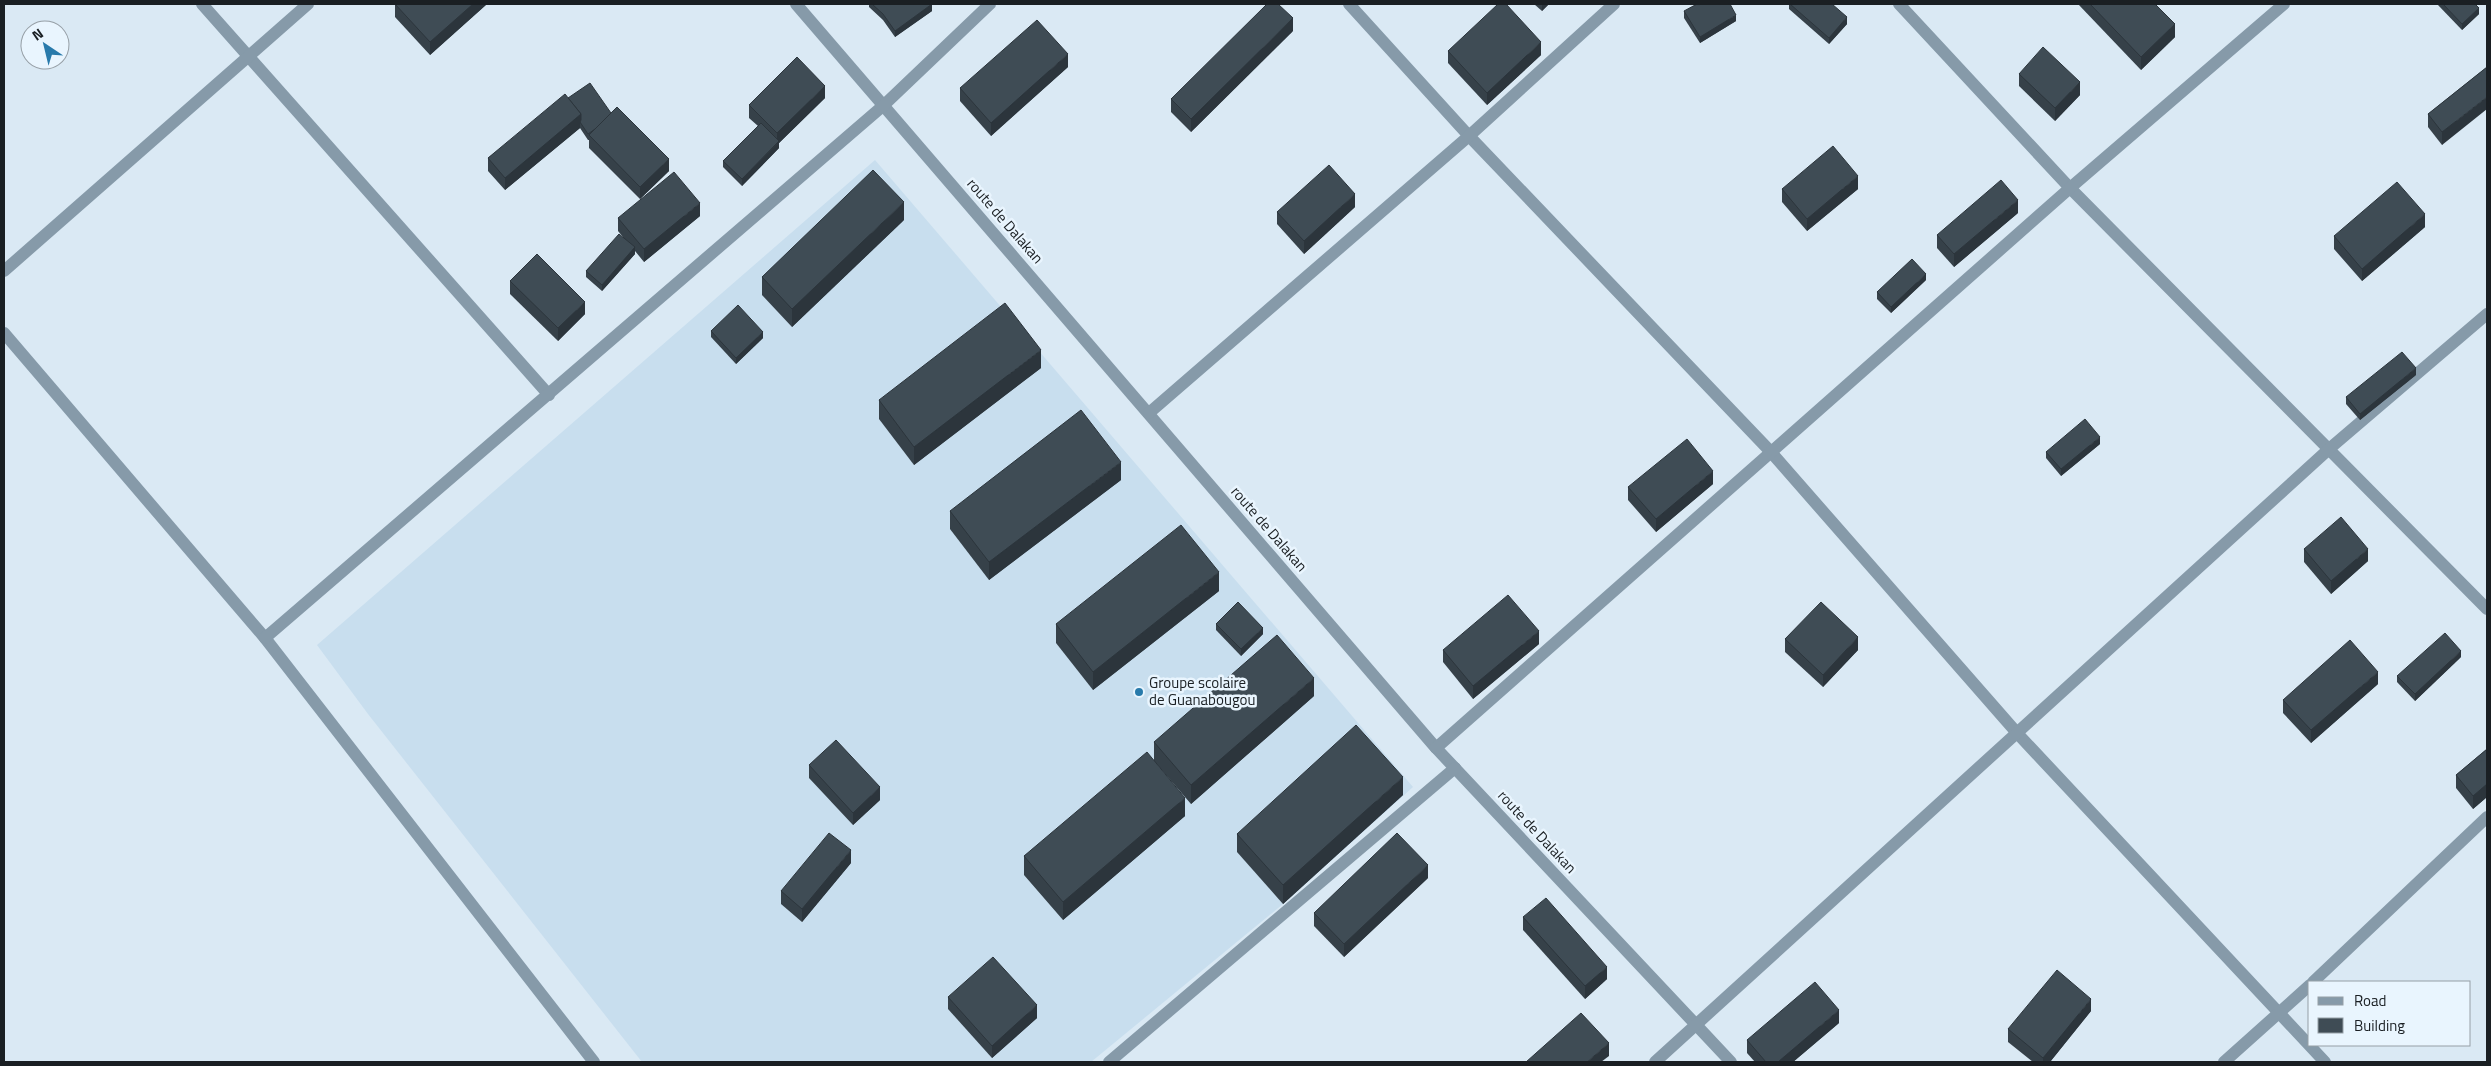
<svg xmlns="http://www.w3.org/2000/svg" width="2491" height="1066" viewBox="0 0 2491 1066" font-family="'Titillium Web',sans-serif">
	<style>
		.built { fill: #c8deee }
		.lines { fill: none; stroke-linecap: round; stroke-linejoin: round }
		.minor { stroke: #869aa9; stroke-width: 12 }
		.wall { fill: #364149 }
		.shaded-wall { fill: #2c353c }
		.building { fill: #3f4c55; stroke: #2c353c }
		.poi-dot { fill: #287aab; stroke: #e9f5fe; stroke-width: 2 }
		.labels { text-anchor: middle; stroke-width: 5; stroke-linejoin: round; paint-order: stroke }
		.street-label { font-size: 15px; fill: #1a1f23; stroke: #e9f5fe }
		.poi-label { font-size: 15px; fill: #1a1f23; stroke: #e9f5fe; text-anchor: start }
	</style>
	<rect width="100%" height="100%" fill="#dae9f4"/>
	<polygon class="built" points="875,160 1413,787 1283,904 1091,1062 642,1062 368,714 317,645"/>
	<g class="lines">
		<g class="minor">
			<polyline points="202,4 549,395"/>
			<polyline points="796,4 1436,748 1731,1062"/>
			<polyline points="1349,4 1469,136 1770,451 2017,733 2325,1062"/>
			<polyline points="1899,4 2070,188 2487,609"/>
			<polyline points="4,271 308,4"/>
			<polyline points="4,333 265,638 594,1062"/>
			<polyline points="1149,413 1469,136 1614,4"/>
			<polyline points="265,638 884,105 990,4"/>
			<polyline points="1436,748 2070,188 2284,4"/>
			<polyline points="2313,982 2487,817"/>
			<polyline points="1109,1062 1455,768"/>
			<polyline points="1655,1062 2329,449 2487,314"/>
			<polyline points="2224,1062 2310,985"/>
		</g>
	</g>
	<g class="wall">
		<polygon points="395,4 487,4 430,55 395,17"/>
		<polygon points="869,4 932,4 932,11 895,37 883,20 869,7"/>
		<polygon points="1534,4 1549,4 1542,11"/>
		<polygon points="1789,4 1832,4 1847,24 1829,44 1789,9"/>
		<polygon points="2078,4 2155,4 2175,37 2141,70"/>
		<polygon points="2437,4 2475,4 2479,14 2462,30"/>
		<polygon points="1684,11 1736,21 1700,43 1684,18"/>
		<polygon points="1293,31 1191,132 1171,112 1171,99"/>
		<polygon points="1448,51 1541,55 1487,105 1448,63"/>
		<polygon points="1068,67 991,136 960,101 960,88"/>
		<polygon points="2487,67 2442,145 2428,127 2428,114"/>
		<polygon points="2019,74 2080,95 2055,121 2019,86"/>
		<polygon points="568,98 611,113 669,171 640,199 589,148 589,140 588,140 580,128 505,190 488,171 488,158"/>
		<polygon points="825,98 779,143 779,148 742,186 723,167 723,161 758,126 749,118 749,105"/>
		<polygon points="1782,189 1858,189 1807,231 1782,202"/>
		<polygon points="1355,207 1304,254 1277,224 1277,212"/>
		<polygon points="2018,213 1954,267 1937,248 1937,235"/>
		<polygon points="700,216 644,262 635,251 635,254 602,291 586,277 586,271 623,237 618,231 618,218"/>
		<polygon points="904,220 792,327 762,295 762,277"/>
		<polygon points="2425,227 2362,281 2334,249 2334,236"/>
		<polygon points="1926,280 1891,313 1877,299 1877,292"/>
		<polygon points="510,281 585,314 558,341 510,294"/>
		<polygon points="711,331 763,338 736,364 711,337"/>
		<polygon points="1041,368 914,465 879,419 879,400"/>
		<polygon points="2416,375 2360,420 2346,404 2346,397"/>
		<polygon points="2100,444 2061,476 2046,458 2046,452"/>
		<polygon points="1121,480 989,580 950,529 950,511"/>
		<polygon points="1713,484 1656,532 1628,500 1628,487"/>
		<polygon points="2304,549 2368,561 2331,594 2304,562"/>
		<polygon points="1219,591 1093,690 1056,643 1056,624"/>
		<polygon points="1216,624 1263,634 1241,656 1216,630"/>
		<polygon points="1785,639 1858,650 1823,687 1785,652"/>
		<polygon points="1539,644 1473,699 1443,662 1443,650"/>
		<polygon points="2461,657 2415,701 2397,682 2397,676"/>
		<polygon points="2378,684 2311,743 2283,713 2283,700"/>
		<polygon points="1314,696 1191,804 1154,761 1185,816 1063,920 1024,875 1024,856 1154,760 1154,742"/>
		<polygon points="2487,749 2487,797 2473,809 2456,788 2456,775"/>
		<polygon points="809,765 880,800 853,825 809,778"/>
		<polygon points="1403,795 1283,904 1237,852 1237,834"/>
		<polygon points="851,863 802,922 781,904 781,891"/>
		<polygon points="1428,878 1344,957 1314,926 1314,913"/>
		<polygon points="1523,917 1607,979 1585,999 1523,930"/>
		<polygon points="948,997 1037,1018 992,1058 948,1009"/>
		<polygon points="2091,1011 2050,1062 2033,1062 2008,1042 2008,1029"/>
		<polygon points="1839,1023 1793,1062 1755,1062 1747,1053 1747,1040"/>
	</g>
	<g class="shaded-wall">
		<polygon points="473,4 487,4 430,55 430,42"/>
		<polygon points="932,4 932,11 895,37 895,31"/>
		<polygon points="1542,4 1549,4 1542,11"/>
		<polygon points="2479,8 2479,14 2462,30 2462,24"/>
		<polygon points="1736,15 1736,21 1700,43 1700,37"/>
		<polygon points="1847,17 1847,24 1829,44 1829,38"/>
		<polygon points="1293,18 1293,31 1191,132 1191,119"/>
		<polygon points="2175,24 2175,37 2141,70 2141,57"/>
		<polygon points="1541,42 1541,55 1487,105 1487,93"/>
		<polygon points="1068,54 1068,67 991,136 991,123"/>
		<polygon points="2080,82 2080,95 2055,121 2055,108"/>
		<polygon points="825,86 825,98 779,143 779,148 742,186 742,179 777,144 777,133"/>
		<polygon points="2487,97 2487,109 2442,145 2442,132"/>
		<polygon points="581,114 581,124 580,122 580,128 505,190 505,178"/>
		<polygon points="669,159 669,171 640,199 640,187"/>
		<polygon points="1858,176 1858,189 1807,231 1807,219"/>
		<polygon points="1355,194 1355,207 1304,254 1304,241"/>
		<polygon points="2018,200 2018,213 1954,267 1954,254"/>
		<polygon points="904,202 904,220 792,327 792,309"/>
		<polygon points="700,203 700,216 644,262 644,249"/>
		<polygon points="2425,214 2425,227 2362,281 2362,269"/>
		<polygon points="635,247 635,254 602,291 602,285"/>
		<polygon points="1926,274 1926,280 1891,313 1891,307"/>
		<polygon points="585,302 585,314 558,341 558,328"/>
		<polygon points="763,332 763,338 736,364 736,358"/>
		<polygon points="1041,350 1041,368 914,465 914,447"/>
		<polygon points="2416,368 2416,375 2360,420 2360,414"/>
		<polygon points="2100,437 2100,444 2061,476 2061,469"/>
		<polygon points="1121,462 1121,480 989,580 989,562"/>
		<polygon points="1713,471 1713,484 1656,532 1656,519"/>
		<polygon points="2368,549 2368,561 2331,594 2331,581"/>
		<polygon points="1219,572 1219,591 1093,690 1093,672"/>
		<polygon points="1263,628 1263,634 1241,656 1241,649"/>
		<polygon points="1539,631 1539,644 1473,699 1473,686"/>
		<polygon points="1858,637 1858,650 1823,687 1823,675"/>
		<polygon points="2461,651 2461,657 2415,701 2415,694"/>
		<polygon points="2378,672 2378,684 2311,743 2311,730"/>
		<polygon points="1314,678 1314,696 1191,804 1191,785"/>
		<polygon points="1403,777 1403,795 1283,904 1283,885"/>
		<polygon points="2487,784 2487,797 2473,809 2473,796"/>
		<polygon points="880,787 880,800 853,825 853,813"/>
		<polygon points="1185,798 1185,816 1063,920 1063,902"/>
		<polygon points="851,850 851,863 802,922 802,909"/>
		<polygon points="1428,865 1428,878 1344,957 1344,944"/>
		<polygon points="1607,967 1607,979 1585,999 1585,986"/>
		<polygon points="2091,999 2091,1011 2050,1062 2043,1062 2043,1058"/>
		<polygon points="1037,1005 1037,1018 992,1058 992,1046"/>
		<polygon points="1839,1010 1839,1023 1793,1062 1778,1062"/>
		<polygon points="1609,1043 1609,1056 1601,1062 1587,1062"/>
	</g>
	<g class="building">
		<polygon points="395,4 473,4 430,42"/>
		<polygon points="872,4 932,4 895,31 883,14"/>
		<polygon points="1267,4 1278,4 1293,18 1191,119 1171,99"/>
		<polygon points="1498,4 1506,4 1541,42 1487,93 1448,51"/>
		<polygon points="1697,4 1730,4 1736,15 1700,37 1684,11"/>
		<polygon points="1790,4 1832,4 1847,17 1829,38"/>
		<polygon points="2090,4 2155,4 2175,24 2141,57"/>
		<polygon points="2443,4 2475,4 2479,8 2462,24"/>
		<polygon points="1037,20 1068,54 991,123 960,88"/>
		<polygon points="2043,47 2080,82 2055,108 2019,74"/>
		<polygon points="797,57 825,86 777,133 749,105"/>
		<polygon points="2487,67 2487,97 2442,132 2428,114"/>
		<polygon points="590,83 611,113 595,129 588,134 580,122 581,120 581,114 568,98"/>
		<polygon points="565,94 581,114 505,178 488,158"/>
		<polygon points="617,107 669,159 640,187 589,135"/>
		<polygon points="761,123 779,141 742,179 723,161"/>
		<polygon points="1833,146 1858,176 1807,219 1782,189"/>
		<polygon points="1329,165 1355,194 1304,241 1277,212"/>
		<polygon points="873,170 904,202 792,309 762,277"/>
		<polygon points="674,172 700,203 644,249 618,218"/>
		<polygon points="2001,180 2018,200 1954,254 1937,235"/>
		<polygon points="2397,182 2425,214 2362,269 2334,236"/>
		<polygon points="619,234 635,247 602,285 586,271"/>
		<polygon points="537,254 585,302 558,328 510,281"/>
		<polygon points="1912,259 1926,274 1891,307 1877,292"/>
		<polygon points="1005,303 1041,350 914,447 879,400"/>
		<polygon points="738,305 763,332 736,358 711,331"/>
		<polygon points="2402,352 2416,368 2360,414 2346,397"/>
		<polygon points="1081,410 1121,462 989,562 950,511"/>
		<polygon points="2085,419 2100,437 2061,469 2046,452"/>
		<polygon points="1687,439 1713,471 1656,519 1628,487"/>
		<polygon points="2341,517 2368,549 2331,581 2304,549"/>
		<polygon points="1181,525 1219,572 1093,672 1056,624"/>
		<polygon points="1508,595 1539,631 1473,686 1443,650"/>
		<polygon points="1238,602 1263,628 1241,649 1216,624"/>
		<polygon points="1821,602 1858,637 1823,675 1785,639"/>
		<polygon points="2445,633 2461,651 2415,694 2397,676"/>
		<polygon points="1277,635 1314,678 1191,785 1154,742"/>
		<polygon points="2350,640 2378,672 2311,730 2283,700"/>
		<polygon points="1356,725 1403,777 1283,885 1237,834"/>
		<polygon points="836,740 880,787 853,813 809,765"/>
		<polygon points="2487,749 2487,784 2473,796 2456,775"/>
		<polygon points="1147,752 1185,798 1063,902 1024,856"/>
		<polygon points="829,833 851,850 802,909 781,891"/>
		<polygon points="1397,833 1428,865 1344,944 1314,913"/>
		<polygon points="1546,898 1607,967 1585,986 1523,917"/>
		<polygon points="993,957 1037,1005 992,1046 948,997"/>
		<polygon points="2057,970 2091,999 2043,1058 2008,1029"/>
		<polygon points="1815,982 1839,1010 1778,1062 1766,1062 1747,1040"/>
		<polygon points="1581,1013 1609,1043 1587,1062 1526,1062"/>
	</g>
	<circle class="poi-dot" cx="1139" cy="692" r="5"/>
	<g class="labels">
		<g class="street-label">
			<text transform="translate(1005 221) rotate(49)" y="5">route de Dalakan</text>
			<text transform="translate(1269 529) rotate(49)" y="5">route de Dalakan</text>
			<text transform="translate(1537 832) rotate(47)" y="5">route de Dalakan</text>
		</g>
		<g class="poi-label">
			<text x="1149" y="688">Groupe scolaire<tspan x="1149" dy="17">de Guanabougou</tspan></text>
		</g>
	</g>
	<rect width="2491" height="1066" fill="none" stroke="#1a1f23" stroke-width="10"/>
	<rect x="2308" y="981" width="162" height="65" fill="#e9f5fe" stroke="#969fa6"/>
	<rect x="2318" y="997" width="25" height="8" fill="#869aa9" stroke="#969fa6"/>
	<text x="2354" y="1006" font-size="15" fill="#1a1f23">Road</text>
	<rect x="2318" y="1018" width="25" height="15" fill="#3f4c55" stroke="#969fa6"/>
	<text x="2354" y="1031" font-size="15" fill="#1a1f23">Building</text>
	<g transform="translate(45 45) rotate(325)"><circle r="24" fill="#e9f5fe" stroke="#969fa6"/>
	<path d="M0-4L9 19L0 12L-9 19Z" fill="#287aab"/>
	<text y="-8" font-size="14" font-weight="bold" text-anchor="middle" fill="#1a1f23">N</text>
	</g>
</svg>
